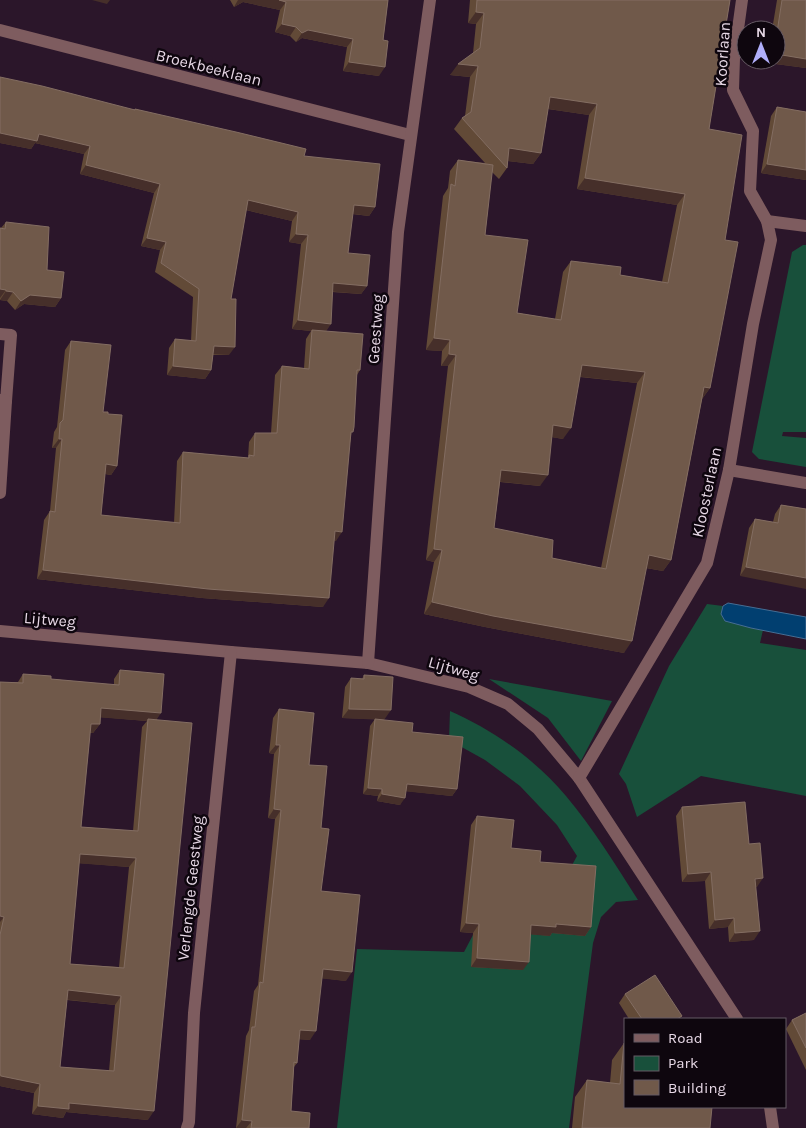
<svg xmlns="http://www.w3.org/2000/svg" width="806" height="1128" viewBox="0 0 806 1128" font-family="Karla,sans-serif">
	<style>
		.green { fill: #18503b }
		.water { fill: #013f70; stroke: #466d93 }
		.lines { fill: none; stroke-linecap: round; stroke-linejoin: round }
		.minor { stroke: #7e5c5f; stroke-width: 12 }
		.wall { fill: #624a37; fill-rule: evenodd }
		.shaded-wall { fill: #462f2a }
		.building { fill: #70594a; stroke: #836d62; fill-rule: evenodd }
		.labels { text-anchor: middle; stroke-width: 5; stroke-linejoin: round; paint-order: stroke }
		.street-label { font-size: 16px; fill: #e7d8e6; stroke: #0e060e }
	</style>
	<rect width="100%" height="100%" fill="#2b162a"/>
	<g class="green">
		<polygon points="803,245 806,245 806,432 783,432 782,436 806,438 806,467 759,459 752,452 792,252"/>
		<polygon points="707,604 723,606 721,614 725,621 763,630 760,643 806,650 806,796 701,776 637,817 626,784 619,774 669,666"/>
		<polygon points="489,679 612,701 581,761 548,718"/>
		<path d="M450 711C493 730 535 759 566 796 593 828 615 864 638 900L616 902 601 917 593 943 569 1128H337L357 949 464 952 474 933 565 878 577 856 557 825 520 786 485 760 449 740Z"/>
	</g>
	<polygon class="water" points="728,603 806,617 806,639 751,628 725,621 721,614 723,606"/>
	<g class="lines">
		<g class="minor">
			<polyline points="0,30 410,135"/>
			<polyline points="767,221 806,226"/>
			<polyline points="0,334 11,335 6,401"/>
			<polyline points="0,400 6,401 0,493"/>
			<polyline points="729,470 806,483"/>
			<polyline points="0,631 231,652 368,663 469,687 508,704 538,729 579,778 737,1019"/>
			<polyline points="368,663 398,232 430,0"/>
			<polyline points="579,778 707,563 729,470 753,324 771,240 767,221 750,191 753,131 733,90 734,58 742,0"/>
			<polyline points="770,1107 773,1128"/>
			<polyline points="187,1128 189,1122 194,1013 231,652"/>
		</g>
	</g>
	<g class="wall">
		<polygon points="230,0 388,0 379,76 343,71 347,47 302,38 296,42 290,36 275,32 280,10 243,2 234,7"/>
		<path d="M470 0H730L709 129 725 240 710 388 702 399 671 560 663 571 646 568 624 653 485 627 424 614 434 562 426 560 448 366H441L442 351 426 350 443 196 448 188 450 171 458 160 485 163 454 129 462 118 465 116 470 77 450 75 473 53 476 24 468 23ZM548 109 589 115 577 189 677 205 662 282 620 275 571 261 563 272 555 319 517 313 485 235 492 172 499 179 507 168 508 161 533 164 541 153ZM580 377 637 383 601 568 552 558 494 528 500 482 540 486 552 437 563 439Z"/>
		<polygon points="777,0 806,0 806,68 768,63 768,60 776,60 776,30 772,30"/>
		<polygon points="777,107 806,112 806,180 761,173 771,116"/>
		<polygon points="135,109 304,156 375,207 369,216 352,214 348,253 367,286 361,294 332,292 326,331 360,370 357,375 351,436 336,541 334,540 323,607 202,598 37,579 44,520 50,511 56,448 52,448 54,432 57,427 65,350 71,341 103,412 117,466 111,475 105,474 101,515 174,523 177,461 183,452 248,458 249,442 255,433 271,433 275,375 282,366 304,368 306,339 311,331 292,329 301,244 289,242 292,221 246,210 231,299 229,355 213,355 211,370 205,379 167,375 169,348 175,339 191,341 193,297 155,272 160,250 141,246 154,193 80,174 84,154 35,143 31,149 0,143 134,110"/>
		<polygon points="6,222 47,270 61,298 55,307 24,304 15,310 7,301 0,300 0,228 1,228"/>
		<polygon points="781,505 806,509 740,576 749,528 755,519 773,522 775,514"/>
		<path d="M120 670 157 719 148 1120 66 1112 63 1118 32 1114 34 1093 0 1086V682H18L23 674 51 679 114 685V679ZM100 717 147 721 142 727 133 831 81 827 90 733H93L100 724ZM79 863 129 867 119 967 70 964ZM67 1000 115 1005 109 1071 60 1067Z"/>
		<polygon points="364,675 384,720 412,732 457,789 452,796 406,791 400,805 377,801 378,796 363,794 370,726 375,719 342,718 345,687 351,678 362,679"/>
		<polygon points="279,709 309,765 321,828 321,891 346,981 322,978 310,1040 299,1039 297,1063 294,1067 291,1111 309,1128 236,1128 246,1036 249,1030 254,991 258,985 275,819 268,818 274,754 269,753 273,718"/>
		<polygon points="682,807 749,844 757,887 756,887 754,940 729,942 728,927 709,929 705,881 682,882 676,816"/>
		<polygon points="477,816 511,848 540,862 591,927 585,936 552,933 550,936 531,934 523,970 471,967 473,933 460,932 471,825"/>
		<polygon points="625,994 682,1016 679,1019 629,1019 619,1003"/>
		<polygon points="806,1013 806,1070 786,1029 792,1020"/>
		<polygon points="624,1043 710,1128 572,1128 575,1097 587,1080 610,1083 612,1060"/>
	</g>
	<g class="shaded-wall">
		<polygon points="92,0 110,0 107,4"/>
		<polygon points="238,0 279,0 286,2 280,10 243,2 234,7"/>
		<polygon points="476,12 484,13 476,24 468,23"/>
		<polygon points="282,24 296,27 290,36 275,32"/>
		<polygon points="308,30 353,39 347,47 302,38 296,42 302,33"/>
		<polygon points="776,54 806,59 806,68 768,63 770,60 776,60"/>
		<polygon points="349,62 385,67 379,76 343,71"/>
		<polygon points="458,64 478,66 470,77 450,75"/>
		<polygon points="550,97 597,104 589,115 542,108"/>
		<polygon points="0,133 39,134 90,146 84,154 35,143 31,149 0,143"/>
		<polygon points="509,148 541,153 533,164 501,160"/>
		<polygon points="767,164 806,170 806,180 761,173"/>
		<polygon points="86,165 160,184 154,193 80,174"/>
		<polygon points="585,178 685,194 677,205 577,189"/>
		<polygon points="248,200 298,212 292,221 242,209"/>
		<polygon points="354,205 375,207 369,216 347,213"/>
		<polygon points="296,234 308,235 301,244 289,242"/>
		<polygon points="147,238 166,242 160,250 141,246"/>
		<polygon points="333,283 367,286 361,294 326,291"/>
		<polygon points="0,289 6,290 0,298"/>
		<polygon points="6,291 13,292 7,301 0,300"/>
		<polygon points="30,295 61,298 55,307 24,304 15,310 21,301"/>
		<polygon points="298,320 331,324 325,333 312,330 311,331 292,329"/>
		<polygon points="434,338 450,340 442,351 426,350"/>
		<polygon points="214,346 235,347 229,355 207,354"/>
		<polygon points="449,354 456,355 448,366 441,366"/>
		<polygon points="582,365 645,372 637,383 574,376"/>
		<polygon points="173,366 211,370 205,379 167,375"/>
		<polygon points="704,387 710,388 702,399"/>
		<polygon points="553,425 571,428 563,439 545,436"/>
		<polygon points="59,439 62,439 56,448 52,448"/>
		<polygon points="106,464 117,466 111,475 100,473"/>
		<polygon points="501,470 548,475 540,486 493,481"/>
		<polygon points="335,531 342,532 336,541 329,540"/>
		<polygon points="434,549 442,550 434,562 426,560"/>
		<polygon points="649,555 671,560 663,571 641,567"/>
		<polygon points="746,567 806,578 806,589 740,576"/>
		<polygon points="43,570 329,598 323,607 202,598 37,579"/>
		<polygon points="432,602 632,641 624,653 485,627 424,614"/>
		<polygon points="101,708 161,713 155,722 148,719 147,721 95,717"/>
		<polygon points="349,709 391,710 384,720 342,718"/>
		<polygon points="91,724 100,724 93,733 85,732"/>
		<polygon points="276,745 280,745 274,754 269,753"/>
		<polygon points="407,784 457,789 452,796 402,791"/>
		<polygon points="368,788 382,789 378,796 363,794"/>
		<polygon points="382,794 405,798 400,805 377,801"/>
		<polygon points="274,809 281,810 275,819 268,818"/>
		<polygon points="80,854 136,858 129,867 74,863"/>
		<polygon points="711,872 705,881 682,882 688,874"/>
		<polygon points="763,878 757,887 749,888 755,879"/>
		<polygon points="0,916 4,917 0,922"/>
		<polygon points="734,918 728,927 709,929 715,920"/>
		<polygon points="466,923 479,924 473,933 460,932"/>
		<polygon points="556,924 591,927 585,936 552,933 550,936 525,934 531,925"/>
		<polygon points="760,931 754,940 729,942 735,933"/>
		<polygon points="477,958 529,962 523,970 471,967"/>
		<polygon points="323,969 352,972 346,981 317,978"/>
		<polygon points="68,990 121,996 115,1005 62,999"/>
		<polygon points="300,1030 316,1031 310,1040 294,1039"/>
		<polygon points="1,1076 40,1084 34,1093 0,1086 0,1078"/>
		<polygon points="69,1103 154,1111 148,1120 66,1112 63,1118 32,1114 38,1106"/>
		<polygon points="242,1120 252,1121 246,1128 236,1128"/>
	</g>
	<g class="building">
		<polygon points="279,0 388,0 383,40 388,41 385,67 349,62 353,39 308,30 302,33 296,27 282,24 286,2"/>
		<path d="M477 0H730L709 129 742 135 725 240 738 242 710 388 704 387 671 560 649 555 632 641 493 616 432 602 442 550 434 549 456 355 449 354 450 340 434 338 451 184 455 186 458 160 493 165 485 235 528 240 517 313 561 320 571 261 621 267 620 275 668 283 685 194 585 178 597 104 550 97 541 153 509 148 507 168 462 118 471 112 478 66 458 64 480 48 484 13 476 12ZM582 365 645 372 606 569 552 558 553 540 494 528 501 470 548 475 553 425 571 428Z"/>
		<polygon points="782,0 806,0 806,59 776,54 776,39"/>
		<polygon points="0,77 42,86 135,110 135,109 236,132 306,149 304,156 380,164 375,207 354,205 348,253 370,255 367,286 333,283 331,324 298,320 308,235 296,234 298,212 248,200 231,299 236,299 235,347 214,346 211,370 173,366 175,339 196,341 199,289 161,263 166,242 147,238 160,184 86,165 90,146 39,134 37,141 0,133"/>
		<polygon points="777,107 806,112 806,170 767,164"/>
		<polygon points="6,222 49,227 47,270 64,272 61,298 30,295 21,301 13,292 6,291 6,290 0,289 0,228 5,229"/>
		<polygon points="312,330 363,334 360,370 357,370 354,427 353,432 351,432 342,532 335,531 329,598 208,589 43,570 50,511 55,512 62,439 59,439 60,423 63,420 71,341 111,345 103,412 108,412 108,414 122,415 117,466 106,464 101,515 180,523 183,452 249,458 249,455 254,456 255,433 277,433 282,366 309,369"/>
		<polygon points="781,505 806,509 806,578 746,567 755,519 778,523"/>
		<path d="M120 670 164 674 161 713 101 708 100 724H91L81 827 138 831 148 719 192 723 154 1111 69 1103V1109L38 1106 40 1084 1 1076 0 1074V935L4 917 0 916V682L23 683V674L51 676V679L119 685ZM80 854 136 858 124 968 70 964ZM68 990 121 996 114 1071 60 1067Z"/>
		<polygon points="364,675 393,677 391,710 349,709 351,678 364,679"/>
		<polygon points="279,709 314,713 309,765 327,766 321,828 329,829 321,891 360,895 352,972 323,969 316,1031 300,1030 297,1063 294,1062 291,1111 310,1113 309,1128 251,1128 252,1121 242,1120 252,1027 255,1027 260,982 263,983 281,810 274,809 280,745 276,745"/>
		<polygon points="375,719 413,723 412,732 463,737 457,789 407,784 405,798 382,794 382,789 368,788"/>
		<polygon points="745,802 749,844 760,843 763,878 755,879 760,931 735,933 734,918 715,920 711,872 688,874 682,807"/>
		<polygon points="477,816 514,820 511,848 541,851 540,862 596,866 591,927 556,924 556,927 531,925 529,962 477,958 479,924 466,923"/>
		<polygon points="655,975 682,1016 677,1019 642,1019 625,994"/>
		<polygon points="806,1013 806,1048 792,1020"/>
		<polygon points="624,1043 625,1043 625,1107 712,1107 710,1128 582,1128 587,1080 620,1084"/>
	</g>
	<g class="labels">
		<g class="street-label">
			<text transform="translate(722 54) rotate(-86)" y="6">Koorlaan</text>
			<text transform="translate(209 67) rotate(14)" y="6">Broekbeeklaan</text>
			<text transform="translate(375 329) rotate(-86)" y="6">Geestweg</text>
			<text transform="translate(706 492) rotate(-78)" y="6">Kloosterlaan</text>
			<text transform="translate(50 619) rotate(5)" y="6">Lijtweg</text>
			<text transform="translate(454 668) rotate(16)" y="6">Lijtweg</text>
			<text transform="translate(190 888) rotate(-84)" y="6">Verlengde Geestweg</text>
		</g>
	</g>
	<rect x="624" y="1018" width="162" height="90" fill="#0e060e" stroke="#655a64"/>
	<rect x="634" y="1034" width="25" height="8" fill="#7e5c5f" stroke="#655a64"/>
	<text x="668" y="1043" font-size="15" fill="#e7d8e6">Road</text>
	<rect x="634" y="1056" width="25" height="15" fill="#18503b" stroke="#655a64"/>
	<text x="668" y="1068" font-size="15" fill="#e7d8e6">Park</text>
	<rect x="634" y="1080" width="25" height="15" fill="#70594a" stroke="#655a64"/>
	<text x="668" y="1093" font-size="15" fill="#e7d8e6">Building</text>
	<g transform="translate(761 45)"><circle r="24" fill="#0e060e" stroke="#655a64"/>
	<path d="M0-4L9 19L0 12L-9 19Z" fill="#b0aefa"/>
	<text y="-8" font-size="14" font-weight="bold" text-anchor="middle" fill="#e7d8e6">N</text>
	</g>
</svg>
